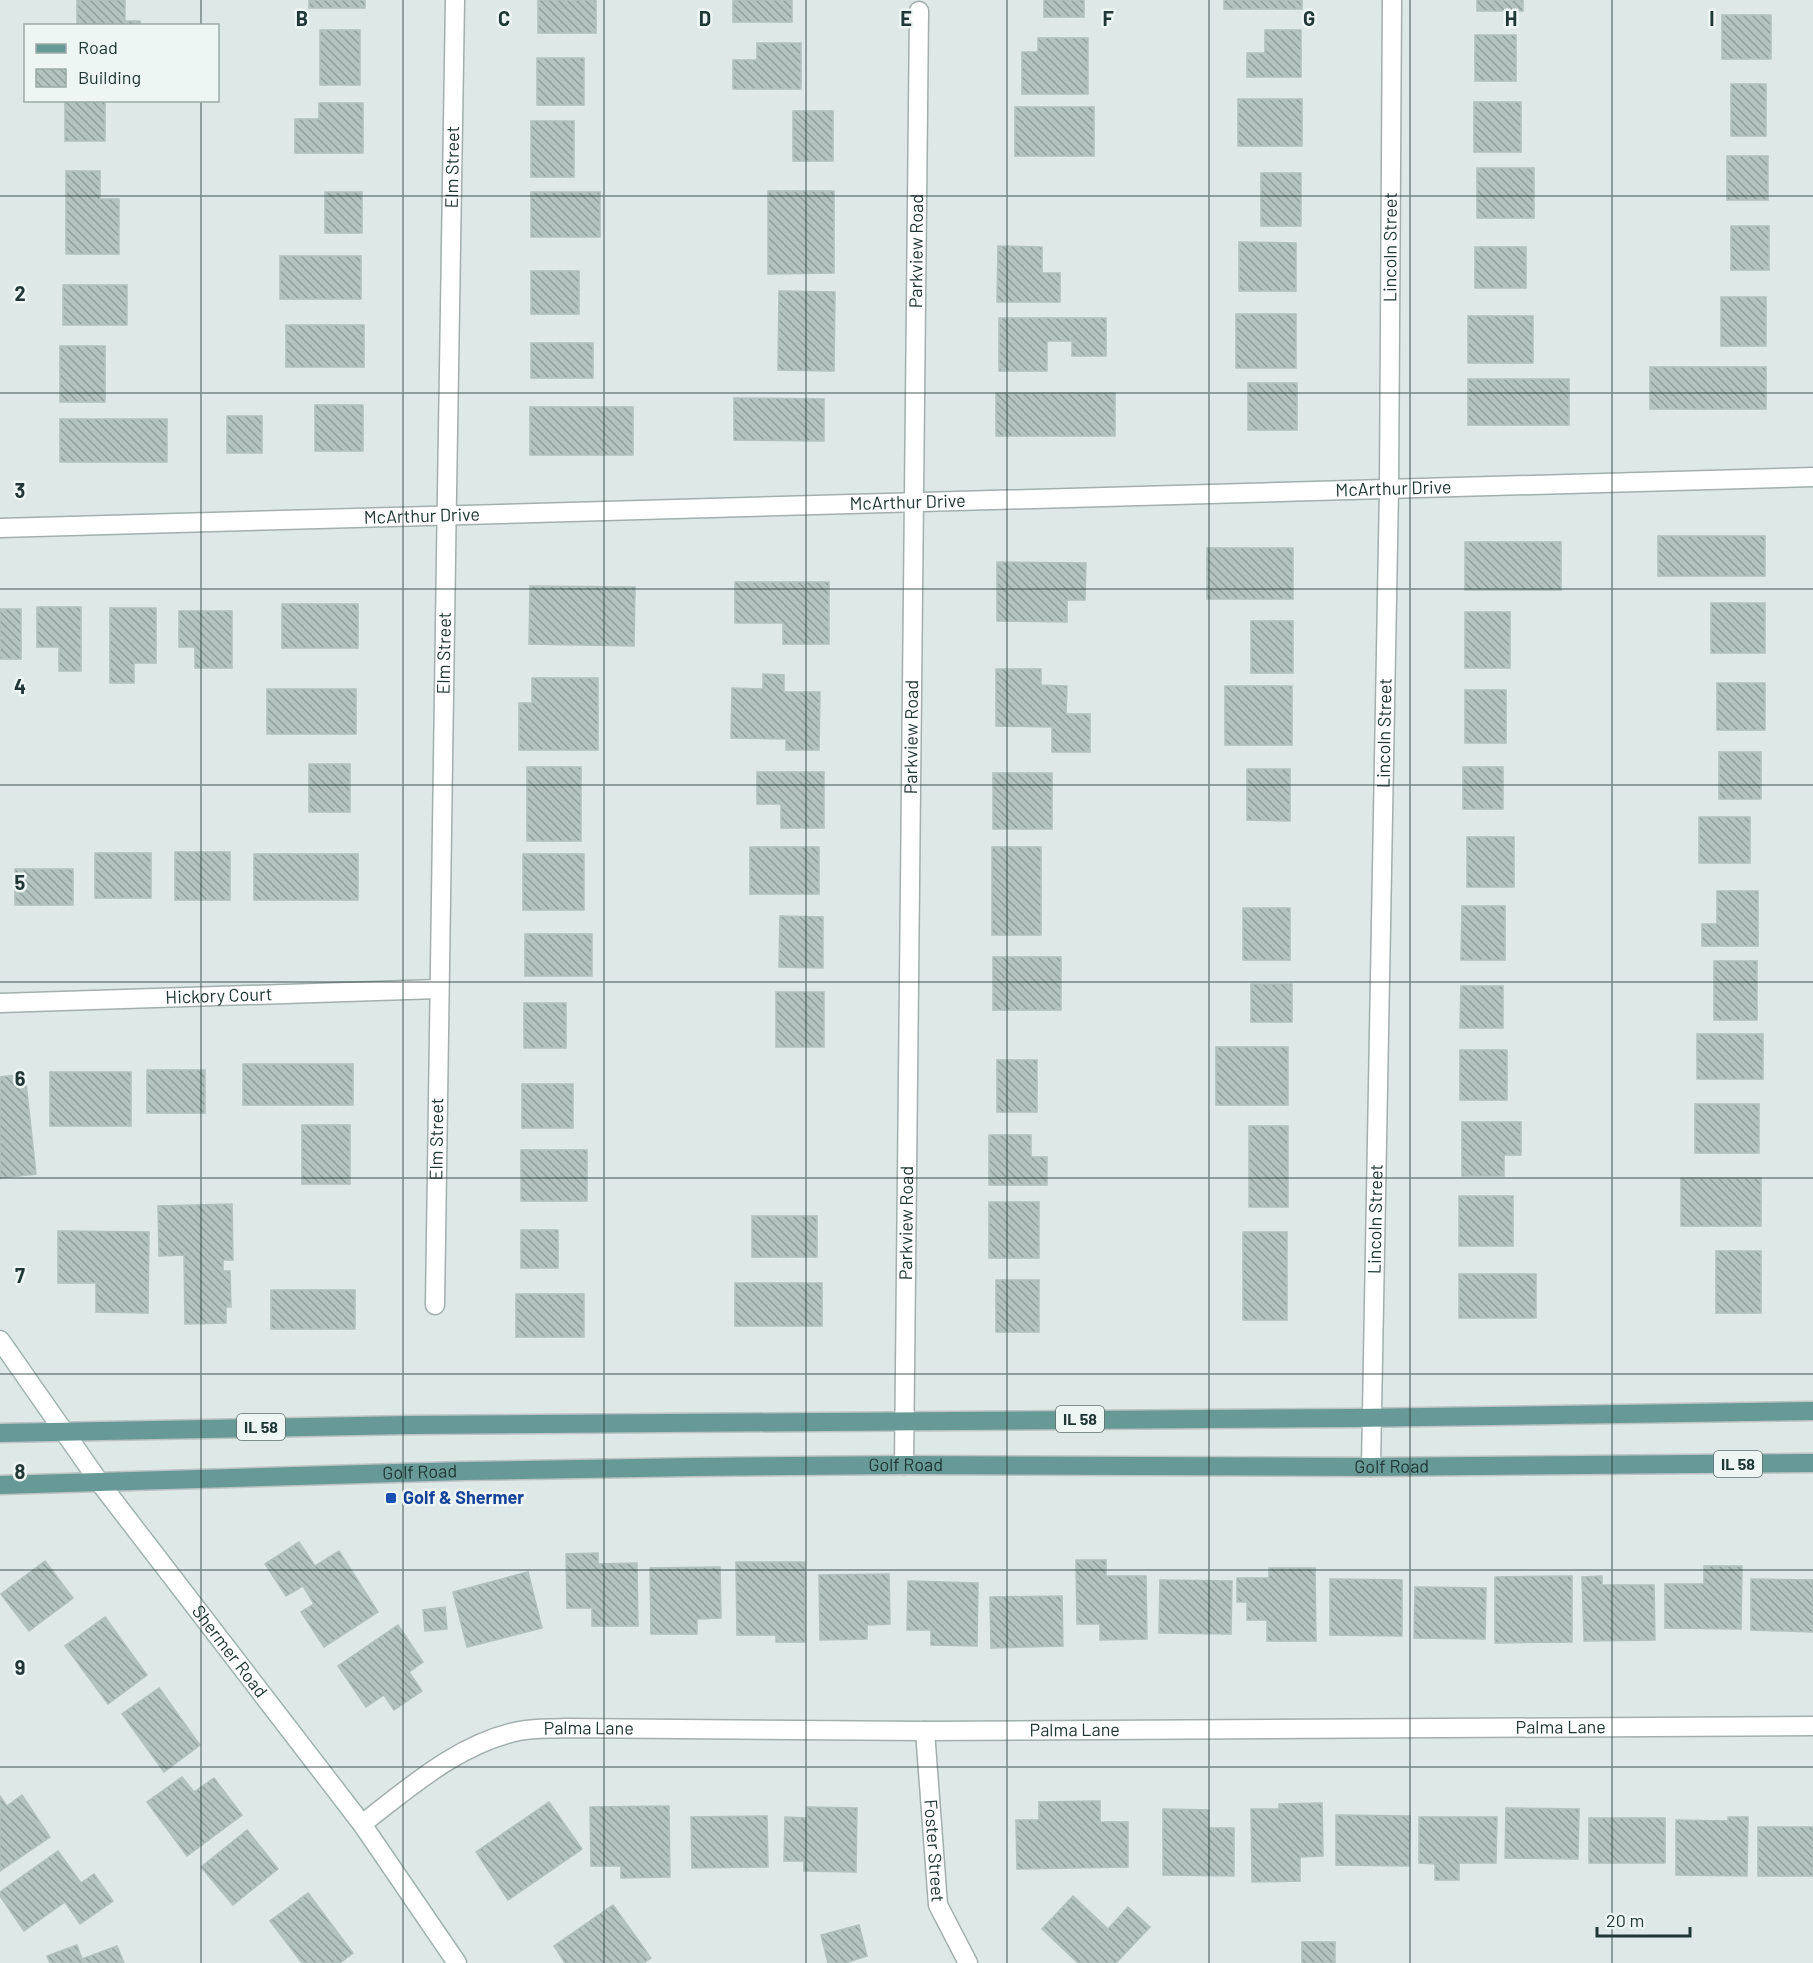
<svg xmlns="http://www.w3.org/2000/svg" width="1813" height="1963" viewBox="0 0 1813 1963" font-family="Barlow,sans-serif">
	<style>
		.building { fill: url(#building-back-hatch); stroke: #b2c1be; stroke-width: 1.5 }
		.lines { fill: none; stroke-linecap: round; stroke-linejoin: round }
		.minor-casing { stroke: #a2afad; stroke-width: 21 }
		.secondary-casing { stroke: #9fb3af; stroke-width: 21 }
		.primary-casing { stroke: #bcc3c2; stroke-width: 21 }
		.minor { stroke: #fff; stroke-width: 18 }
		.secondary { stroke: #fff; stroke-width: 18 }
		.primary { stroke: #679a96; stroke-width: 18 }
		.grid { fill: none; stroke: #213735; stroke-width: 1.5; stroke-opacity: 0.55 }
		.transit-dot { fill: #1a4fb4; stroke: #eef6f3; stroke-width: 2 }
		.labels { text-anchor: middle; stroke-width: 5; stroke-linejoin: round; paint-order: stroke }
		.shield { fill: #eef6f3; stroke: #5e706e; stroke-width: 1.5 }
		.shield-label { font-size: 16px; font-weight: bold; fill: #213735 }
		.street-label { font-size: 18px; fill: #213735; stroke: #eef6f3 }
		.transit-label { font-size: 18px; font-weight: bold; fill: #164399; stroke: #eef6f3; text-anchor: start }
		.grid-label { font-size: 20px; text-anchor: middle; font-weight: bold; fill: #213735; stroke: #eef6f3; stroke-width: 5; stroke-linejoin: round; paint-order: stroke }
	</style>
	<defs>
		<pattern id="building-back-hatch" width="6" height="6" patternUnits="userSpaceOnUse" patternTransform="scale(1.5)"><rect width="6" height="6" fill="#b4c3bf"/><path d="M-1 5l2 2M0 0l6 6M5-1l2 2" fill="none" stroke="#929f9c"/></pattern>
	</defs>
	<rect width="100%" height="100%" fill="#dee8e6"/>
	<g class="building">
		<polygon points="77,0 125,0 125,21 140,21 140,26 77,26"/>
		<rect x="309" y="0" width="56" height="8"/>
		<rect x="538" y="0" width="58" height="33"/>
		<rect x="733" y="0" width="59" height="22"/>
		<rect x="1044" y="0" width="40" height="17"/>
		<rect x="1224" y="0" width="78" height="9"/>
		<rect x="1477" y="0" width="46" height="11"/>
		<rect x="1722" y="15" width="49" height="44"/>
		<rect x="320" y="30" width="40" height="55"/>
		<polygon points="1265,30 1301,30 1301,77 1247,77 1247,53 1265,53"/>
		<rect x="1475" y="35" width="41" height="46"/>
		<polygon points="1038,38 1088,38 1088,94 1022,94 1022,52 1038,52"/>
		<polygon points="757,43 801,43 801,89 733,89 733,60 757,60"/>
		<rect x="537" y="58" width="47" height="47"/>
		<rect x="1731" y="84" width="35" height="52"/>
		<rect x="1238" y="99" width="64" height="47"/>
		<rect x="65" y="100" width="40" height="41"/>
		<rect x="1474" y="102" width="47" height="50"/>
		<polygon points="319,103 363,103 363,153 295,153 295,119 319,119"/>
		<rect x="1015" y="107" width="79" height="49"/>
		<rect x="793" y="111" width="40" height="50"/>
		<rect x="531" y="121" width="43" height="56"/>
		<rect x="1727" y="156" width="41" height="44"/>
		<rect x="1477" y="168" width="57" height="50"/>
		<polygon points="66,171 100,171 100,199 119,199 119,254 66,254"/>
		<rect x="1261" y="173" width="40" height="53"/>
		<polygon points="768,191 834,191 834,273 768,274"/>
		<rect x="325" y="192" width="37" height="41"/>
		<rect x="531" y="192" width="69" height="45"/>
		<rect x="1731" y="226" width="38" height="44"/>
		<polygon points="1239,242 1296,243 1296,291 1239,291"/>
		<polygon points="998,246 1042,247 1042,273 1060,273 1060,302 997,302"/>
		<rect x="1475" y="247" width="51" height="41"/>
		<rect x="280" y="256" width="81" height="43"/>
		<rect x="531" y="271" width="48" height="43"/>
		<rect x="63" y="285" width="64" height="40"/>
		<polygon points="779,291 835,292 834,371 778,370"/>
		<rect x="1721" y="297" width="45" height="49"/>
		<rect x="1236" y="314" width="60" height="54"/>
		<rect x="1468" y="316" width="65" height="47"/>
		<polygon points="999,318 1106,318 1106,356 1072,356 1072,341 1047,341 1047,371 999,371"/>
		<rect x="286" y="325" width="78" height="42"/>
		<rect x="531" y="343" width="62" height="35"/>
		<rect x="60" y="346" width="45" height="56"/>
		<rect x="1650" y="367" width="116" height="42"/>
		<rect x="1468" y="379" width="101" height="46"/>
		<rect x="1248" y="383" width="49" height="47"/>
		<rect x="996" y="393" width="119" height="43"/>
		<polygon points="734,398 824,399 824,441 734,440"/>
		<rect x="315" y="405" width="48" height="46"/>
		<rect x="530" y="407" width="103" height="48"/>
		<rect x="227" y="416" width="35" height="37"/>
		<rect x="60" y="419" width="107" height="43"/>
		<rect x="1658" y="536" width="107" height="40"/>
		<rect x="1465" y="542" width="96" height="48"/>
		<rect x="1207" y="548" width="86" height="51"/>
		<polygon points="997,562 1086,563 1085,600 1067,600 1067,622 997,621"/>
		<polygon points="735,582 829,582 829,644 783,644 783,623 735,623"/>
		<polygon points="530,586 635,587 634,646 529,644"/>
		<rect x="1711" y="603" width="54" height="50"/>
		<rect x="282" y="604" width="76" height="44"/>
		<polygon points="37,607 81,607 81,671 59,671 59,647 37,647"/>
		<polygon points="110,608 156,608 156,663 134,663 134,683 110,683"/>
		<rect x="0" y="609" width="21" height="50"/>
		<polygon points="179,611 232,611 232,668 195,668 195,647 179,647"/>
		<rect x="1465" y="612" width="45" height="56"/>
		<rect x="1251" y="621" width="42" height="52"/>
		<polygon points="996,669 1041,669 1041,685 1067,686 1066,714 1090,714 1090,752 1052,752 1052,727 996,726"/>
		<polygon points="763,674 784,675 784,692 820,692 819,750 786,750 786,739 731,738 732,688 763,689"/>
		<polygon points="532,678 598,678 598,750 519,750 519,703 532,703"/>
		<rect x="1717" y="683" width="48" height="47"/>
		<rect x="1225" y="686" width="67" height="59"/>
		<rect x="267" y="689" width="89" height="45"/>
		<rect x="1465" y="690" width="41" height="53"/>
		<rect x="1719" y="752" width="42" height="47"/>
		<rect x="309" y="764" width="41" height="48"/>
		<rect x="527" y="767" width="54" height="74"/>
		<rect x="1463" y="767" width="40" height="42"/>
		<polygon points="1247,769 1290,769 1290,821 1247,820"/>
		<polygon points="757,772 824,772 824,828 781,828 781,804 757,804"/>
		<rect x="993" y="773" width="59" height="56"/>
		<rect x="1699" y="817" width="51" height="46"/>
		<rect x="1467" y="837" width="47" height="50"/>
		<rect x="750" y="847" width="69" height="47"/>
		<rect x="992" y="847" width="49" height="88"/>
		<rect x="175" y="852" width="55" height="48"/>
		<rect x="95" y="853" width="56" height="45"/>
		<rect x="254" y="854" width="104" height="46"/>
		<rect x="523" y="854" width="61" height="56"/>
		<rect x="15" y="869" width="58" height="36"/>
		<polygon points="1717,891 1758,891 1758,946 1702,946 1702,924 1717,924"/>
		<polygon points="1462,906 1505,906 1505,960 1461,960"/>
		<rect x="1243" y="908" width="47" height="52"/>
		<polygon points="780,916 823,917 823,968 779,967"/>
		<rect x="525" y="934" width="67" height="42"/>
		<rect x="993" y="957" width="68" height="53"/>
		<rect x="1714" y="961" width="43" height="59"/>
		<rect x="1251" y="984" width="41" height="38"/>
		<polygon points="1461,986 1503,986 1503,1028 1460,1028"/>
		<rect x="776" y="992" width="48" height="55"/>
		<rect x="524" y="1003" width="42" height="45"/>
		<rect x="1697" y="1034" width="66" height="45"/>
		<rect x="1216" y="1047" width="72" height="58"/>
		<rect x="1460" y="1050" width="47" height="50"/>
		<rect x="997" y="1060" width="40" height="52"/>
		<rect x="243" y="1064" width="110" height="41"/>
		<rect x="147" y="1070" width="58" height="43"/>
		<rect x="50" y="1072" width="81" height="54"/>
		<polygon points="25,1074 36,1174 0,1178 0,1077"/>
		<rect x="522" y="1084" width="51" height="44"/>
		<rect x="1695" y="1104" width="64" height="49"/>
		<polygon points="1462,1122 1521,1122 1521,1155 1504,1155 1504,1176 1462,1176"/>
		<rect x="302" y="1125" width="48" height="59"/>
		<rect x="1249" y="1126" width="39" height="81"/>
		<polygon points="989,1135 1031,1135 1031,1157 1047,1157 1047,1185 989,1185"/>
		<rect x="521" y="1150" width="66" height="51"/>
		<rect x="1681" y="1178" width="80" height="48"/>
		<rect x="1459" y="1196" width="54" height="50"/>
		<rect x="989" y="1202" width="50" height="56"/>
		<polygon points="232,1204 233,1260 223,1260 223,1271 230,1271 231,1307 226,1307 226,1323 185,1324 184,1255 159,1256 158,1206"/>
		<rect x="752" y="1216" width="65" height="41"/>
		<rect x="521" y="1230" width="37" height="38"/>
		<polygon points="58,1231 149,1232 148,1313 96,1312 96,1283 58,1283"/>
		<rect x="1243" y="1232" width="44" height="88"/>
		<rect x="1716" y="1251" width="45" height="62"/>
		<rect x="1459" y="1274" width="77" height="44"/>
		<rect x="996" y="1280" width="43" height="52"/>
		<rect x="735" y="1283" width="87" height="43"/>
		<rect x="271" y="1290" width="84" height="39"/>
		<rect x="516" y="1294" width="68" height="43"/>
		<polygon points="299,1542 315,1566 339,1551 378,1612 324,1647 301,1612 314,1604 303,1586 286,1596 265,1564"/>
		<polygon points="598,1553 598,1564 637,1563 638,1626 592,1626 592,1608 567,1608 566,1554"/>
		<polygon points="1076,1560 1106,1560 1106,1576 1146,1576 1147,1639 1100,1640 1100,1624 1077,1624"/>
		<polygon points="45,1561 73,1598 29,1631 1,1594"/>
		<polygon points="736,1562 805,1562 805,1642 776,1642 776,1635 737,1635"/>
		<polygon points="1704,1566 1742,1566 1741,1629 1665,1628 1665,1584 1704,1584"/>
		<polygon points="720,1567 721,1618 697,1619 697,1634 651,1634 650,1568"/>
		<polygon points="1269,1568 1315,1568 1316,1641 1267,1641 1267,1620 1247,1620 1247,1602 1237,1602 1237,1578 1269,1578"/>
		<polygon points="528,1572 542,1628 467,1647 453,1592"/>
		<polygon points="889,1574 890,1624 867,1625 867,1639 820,1640 819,1575"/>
		<polygon points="1572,1576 1572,1642 1495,1643 1495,1577"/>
		<polygon points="1602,1576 1602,1585 1654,1585 1655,1640 1584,1641 1582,1577"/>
		<polygon points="1330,1579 1402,1580 1402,1636 1330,1635"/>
		<polygon points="1751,1579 1813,1580 1813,1632 1751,1630"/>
		<polygon points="1160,1580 1232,1581 1231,1634 1159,1633"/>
		<polygon points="908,1581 978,1583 977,1646 931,1645 931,1630 907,1630"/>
		<polygon points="1415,1587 1486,1588 1485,1639 1414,1638"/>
		<polygon points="1062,1596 1063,1646 991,1648 990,1597"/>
		<polygon points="445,1607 447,1629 425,1631 423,1610"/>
		<polygon points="105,1617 147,1675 108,1704 65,1646"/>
		<polygon points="398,1625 423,1662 409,1672 422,1691 394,1710 384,1695 366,1707 338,1666"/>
		<polygon points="159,1688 200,1745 164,1772 122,1714"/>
		<polygon points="182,1777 194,1792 214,1778 242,1815 187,1856 147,1802"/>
		<polygon points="22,1795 50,1837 0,1871 0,1796 7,1806"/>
		<polygon points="1100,1801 1100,1822 1128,1822 1128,1867 1017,1869 1016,1820 1039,1820 1039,1802"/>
		<polygon points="549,1802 582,1849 508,1900 476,1852"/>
		<polygon points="1322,1803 1323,1856 1300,1857 1300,1881 1252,1882 1251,1809 1279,1809 1279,1804"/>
		<polygon points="669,1806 670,1877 621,1878 621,1866 591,1866 590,1807"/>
		<polygon points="807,1807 857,1808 856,1872 804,1871 804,1861 784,1861 785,1817 807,1818"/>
		<polygon points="1506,1808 1579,1809 1578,1859 1505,1858"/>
		<polygon points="1163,1809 1209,1810 1209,1828 1234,1828 1234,1876 1163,1875"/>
		<polygon points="1336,1815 1410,1816 1409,1866 1336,1865"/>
		<polygon points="767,1816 768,1867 692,1868 691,1817"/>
		<polygon points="1419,1817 1497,1817 1496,1863 1459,1863 1459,1880 1435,1880 1435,1864 1419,1863"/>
		<polygon points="1728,1817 1748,1817 1747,1876 1676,1875 1676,1820 1728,1821"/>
		<rect x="1589" y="1818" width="76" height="45"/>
		<rect x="1758" y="1827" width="55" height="49"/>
		<polygon points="247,1830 278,1869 233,1905 201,1867"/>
		<polygon points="58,1851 81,1883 94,1874 113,1901 80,1924 65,1902 24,1931 0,1896 0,1892"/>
		<polygon points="308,1893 353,1953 340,1963 302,1963 270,1921"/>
		<polygon points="1073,1896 1108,1929 1128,1907 1150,1927 1116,1963 1078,1963 1042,1929"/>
		<polygon points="613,1905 651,1958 644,1963 565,1963 554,1946"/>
		<polygon points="859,1925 867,1956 848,1962 848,1963 828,1963 821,1935"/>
		<rect x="1302" y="1942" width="33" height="21"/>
		<polygon points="77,1945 82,1959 117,1946 124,1963 50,1963 47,1956"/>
	</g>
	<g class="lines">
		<g class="minor-casing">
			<g id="minor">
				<path id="s1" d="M0 528 1813 477"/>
				<path id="s2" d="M0 1003 438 989"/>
				<path id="s3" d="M435 1305C439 870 449 435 455 0"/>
				<path id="s4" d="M904 1465 919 11"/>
				<path id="s5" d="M1371 1467 1389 489 1392 0"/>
				<path id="s6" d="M925 1731 938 1905 968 1963"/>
				<path id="s7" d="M362 1824C409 1788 459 1743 519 1731 534 1728 550 1729 565 1728L925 1731 1813 1726"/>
			</g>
		</g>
		<g class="secondary-casing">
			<g id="secondary">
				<path id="s8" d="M0 1340 100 1483 362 1824 457 1963"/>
			</g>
		</g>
		<g class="primary-casing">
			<g id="primary">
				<polyline points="0,1433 409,1425 1354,1418 1813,1411"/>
				<path id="s9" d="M0 1485 464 1471 693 1467 904 1465 1371 1467 1813 1463"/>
			</g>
		</g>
		<use href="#minor" class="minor"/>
		<use href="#secondary" class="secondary"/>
		<use href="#primary" class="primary"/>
	</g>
	<path class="grid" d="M201 0V26M403 0V1963M604 0V1963M806 0V1963M1007 0V1963M1209 0V1963M1410 0V1963M1612 0V1963M201 100V1963M0 196H1813M0 393H1813M0 589H1813M0 785H1813M0 982H1813M0 1178H1813M0 1374H1813M0 1570H1813M0 1767H1813"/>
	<rect class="transit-dot" x="385" y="1492" width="12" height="12" rx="3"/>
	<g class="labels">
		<g class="shield">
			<rect x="1056" y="1406" width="48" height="26" rx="4.5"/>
			<rect x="237" y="1414" width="48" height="26" rx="4.5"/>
			<rect x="1714" y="1451" width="48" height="26" rx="4.5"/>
		</g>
		<g class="shield-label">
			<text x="1080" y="1425">IL 58</text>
			<text x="261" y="1433">IL 58</text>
			<text x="1738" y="1470">IL 58</text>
		</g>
		<g class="street-label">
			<text dy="6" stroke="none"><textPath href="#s3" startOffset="1138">Elm Street</textPath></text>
			<text dy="6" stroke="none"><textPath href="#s5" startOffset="1220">Lincoln Street</textPath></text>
			<text dy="6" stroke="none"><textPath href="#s4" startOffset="1214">Parkview Road</textPath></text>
			<text dy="6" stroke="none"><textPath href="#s1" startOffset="1394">McArthur Drive</textPath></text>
			<text dy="6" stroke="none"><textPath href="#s1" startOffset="908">McArthur Drive</textPath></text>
			<text dy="6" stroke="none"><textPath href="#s1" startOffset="422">McArthur Drive</textPath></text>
			<text dy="6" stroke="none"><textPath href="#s3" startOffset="652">Elm Street</textPath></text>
			<text dy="6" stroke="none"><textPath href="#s5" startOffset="734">Lincoln Street</textPath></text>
			<text dy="6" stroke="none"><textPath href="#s4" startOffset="728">Parkview Road</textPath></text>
			<text dy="6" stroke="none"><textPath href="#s2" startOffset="219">Hickory Court</textPath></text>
			<text dy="6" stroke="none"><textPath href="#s3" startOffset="166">Elm Street</textPath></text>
			<text dy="6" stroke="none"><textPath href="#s5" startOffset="248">Lincoln Street</textPath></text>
			<text dy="6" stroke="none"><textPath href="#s4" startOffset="242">Parkview Road</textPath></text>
			<text dy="6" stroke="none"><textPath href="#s9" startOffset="906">Golf Road</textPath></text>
			<text dy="6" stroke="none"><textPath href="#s9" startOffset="1392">Golf Road</textPath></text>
			<text dy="6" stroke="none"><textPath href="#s9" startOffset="420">Golf Road</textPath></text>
			<text dy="6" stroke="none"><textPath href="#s8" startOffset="387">Shermer Road</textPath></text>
			<text dy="6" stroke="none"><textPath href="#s7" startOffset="1226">Palma Lane</textPath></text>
			<text dy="6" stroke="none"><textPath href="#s7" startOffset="254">Palma Lane</textPath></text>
			<text dy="6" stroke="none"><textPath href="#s7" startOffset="740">Palma Lane</textPath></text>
			<text dy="6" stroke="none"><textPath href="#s6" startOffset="120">Foster Street</textPath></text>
		</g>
		<g class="transit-label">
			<text x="403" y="1504">Golf &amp; Shermer</text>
		</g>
	</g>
	<g class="grid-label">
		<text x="302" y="26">B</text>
		<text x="504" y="26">C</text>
		<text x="705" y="26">D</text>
		<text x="906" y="26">E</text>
		<text x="1108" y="26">F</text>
		<text x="1309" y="26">G</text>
		<text x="1511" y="26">H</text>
		<text x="1712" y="26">I</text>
		<text x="20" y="301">2</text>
		<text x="20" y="498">3</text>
		<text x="20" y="694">4</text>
		<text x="20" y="890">5</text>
		<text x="20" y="1086">6</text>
		<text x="20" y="1283">7</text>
		<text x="20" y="1479">8</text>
		<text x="20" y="1675">9</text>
	</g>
	<rect x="24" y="24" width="195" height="78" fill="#eef6f3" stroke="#9caaa7" stroke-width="1.5"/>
	<rect x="36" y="44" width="30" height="9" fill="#679a96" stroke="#9caaa7" stroke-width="1.5"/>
	<text x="78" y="54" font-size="18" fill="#213735">Road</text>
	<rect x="36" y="69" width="30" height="18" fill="url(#building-back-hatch)" stroke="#9caaa7" stroke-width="1.5"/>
	<text x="78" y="84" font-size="18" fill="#213735">Building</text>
	<path d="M1597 1927v9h93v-9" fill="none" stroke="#213735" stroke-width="3"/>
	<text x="1606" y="1927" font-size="18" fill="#213735" stroke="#eef6f3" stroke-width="4.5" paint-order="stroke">20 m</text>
</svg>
